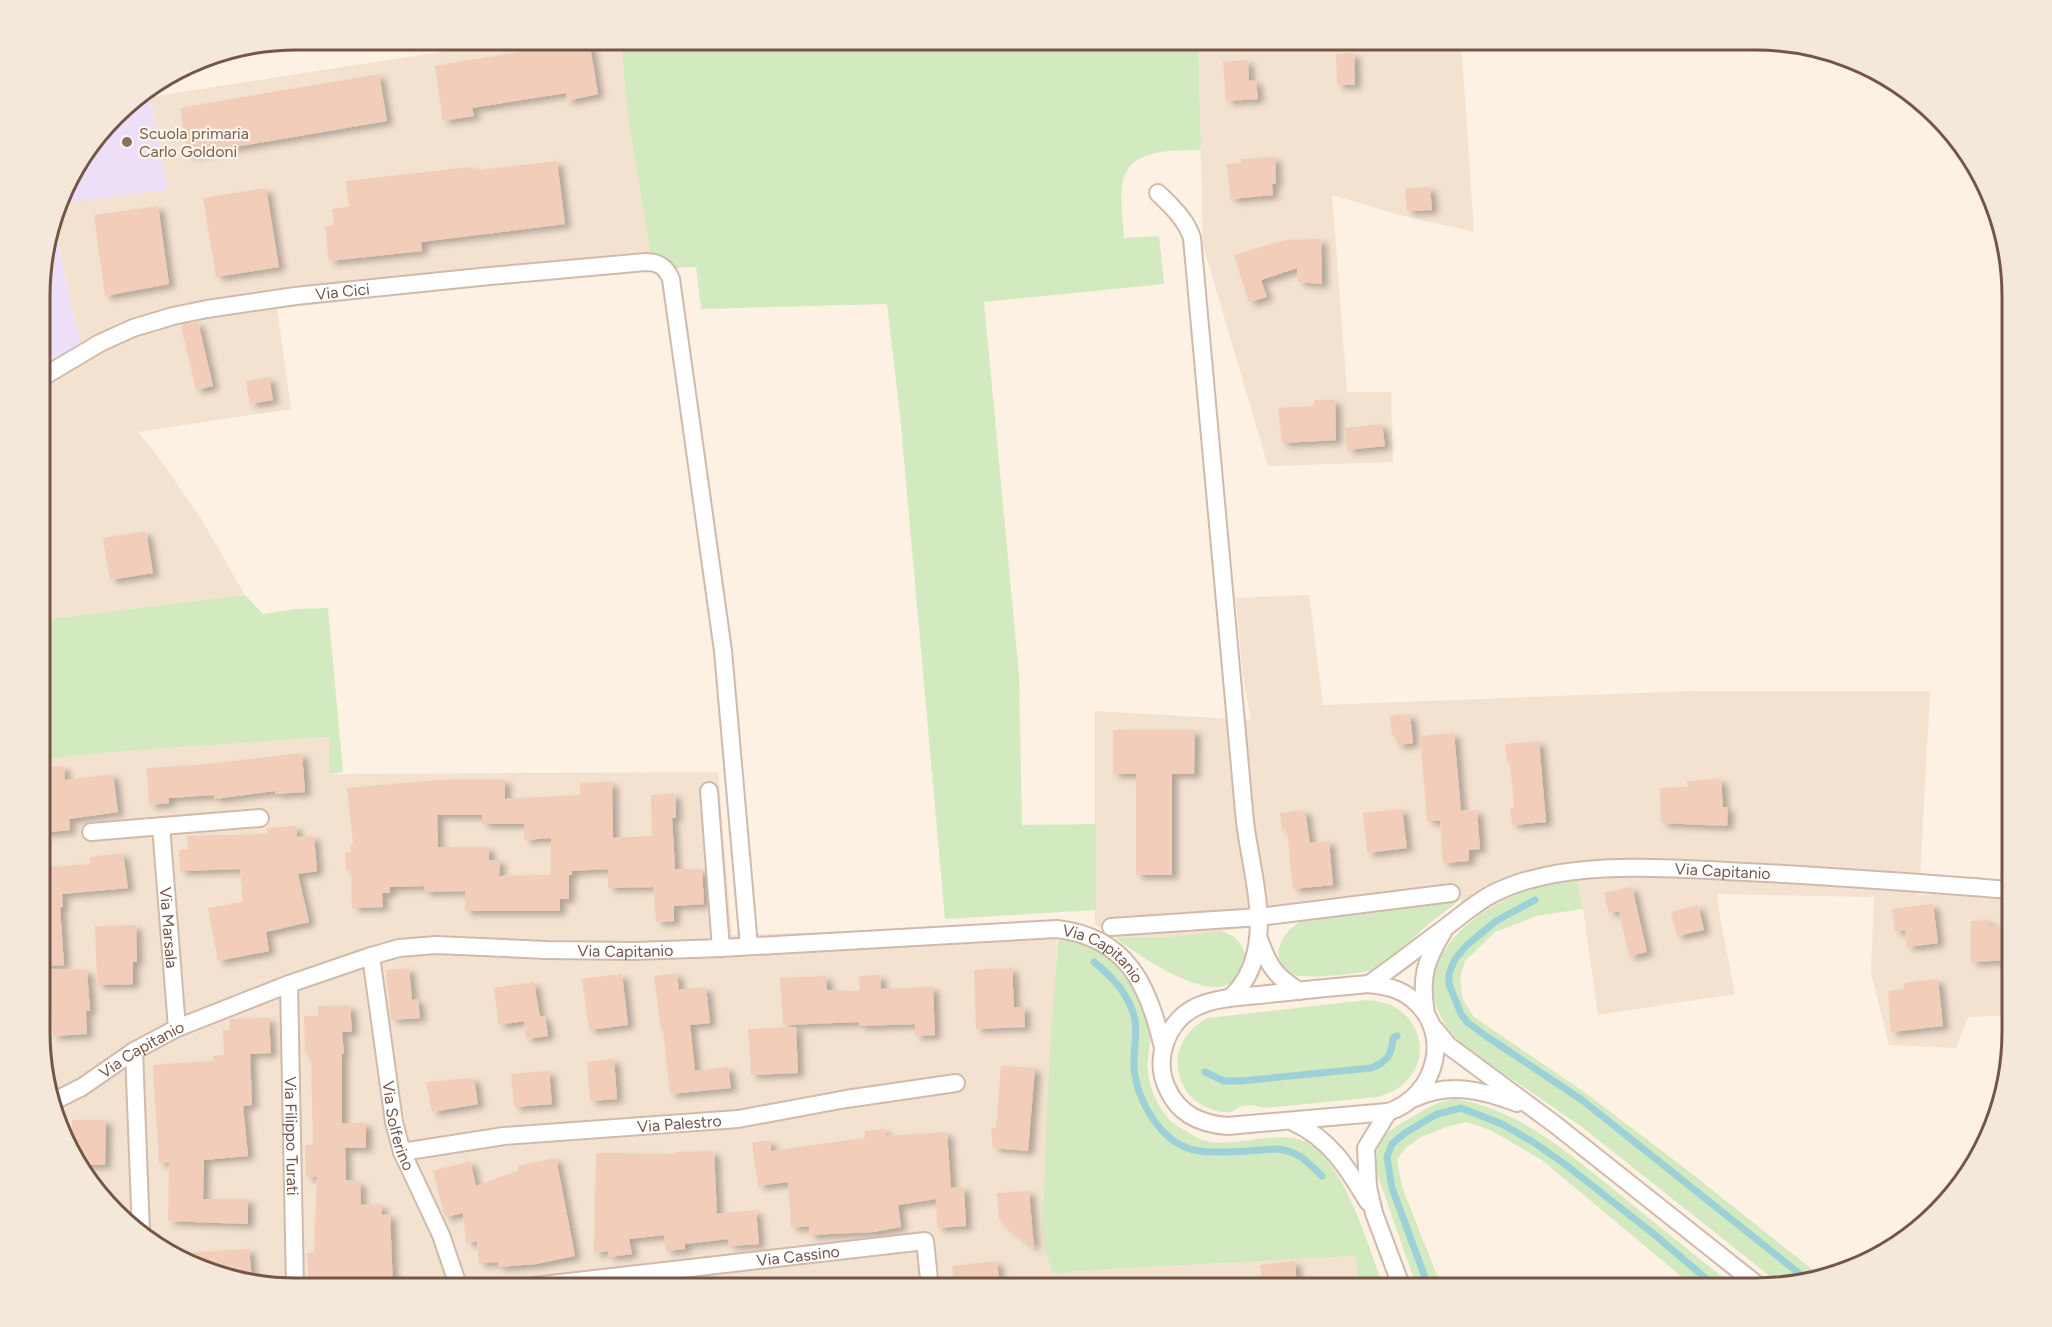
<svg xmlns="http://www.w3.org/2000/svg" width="2052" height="1327" viewBox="0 0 2052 1327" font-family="Figtree,sans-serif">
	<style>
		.residential { fill: #f4e2d0 }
		.education { fill: #eedff8 }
		.green { fill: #d3eac0 }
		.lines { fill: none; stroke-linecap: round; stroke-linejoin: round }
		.stream { stroke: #9cd1d8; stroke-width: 7 }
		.building { fill: #f2cdb9; fill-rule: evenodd; filter: url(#shadow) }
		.street-casing { stroke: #d0baac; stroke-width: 20 }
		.street { stroke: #fff; stroke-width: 16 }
		.education-dot { fill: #8d6e63; stroke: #fff5e8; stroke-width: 2 }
		.labels { text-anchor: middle; stroke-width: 4.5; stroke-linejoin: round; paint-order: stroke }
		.education-label { font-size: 16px; fill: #785e54; stroke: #fff5e8; text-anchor: start }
		.street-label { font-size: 16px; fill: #745648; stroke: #fff5e8 }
		.rim { fill: none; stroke: #745648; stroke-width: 3 }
	</style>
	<defs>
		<filter id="shadow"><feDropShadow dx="6" dy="4" stdDeviation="3" flood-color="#0004"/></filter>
	</defs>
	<rect width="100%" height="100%" fill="#fcf1e2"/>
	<g class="residential">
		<polygon points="524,39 621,39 627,112 653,269 472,286 277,309 291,409 138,432 159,458 202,520 245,595 41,620 41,389 89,360 80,342 53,223 59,204 168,188 150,97"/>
		<polygon points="1198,39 1461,39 1474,232 1400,215 1332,195 1347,392 1391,392 1393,462 1268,466 1203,245"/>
		<polygon points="1309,595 1323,705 1692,691 1930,691 1919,895 2012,892 2012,1015 1968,1017 1956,1048 1889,1045 1871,972 1874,897 1717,894 1720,917 1735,994 1598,1015 1583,909 1577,881 1527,891 1499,904 1476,919 1460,899 1303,921 1171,937 1116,938 1095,924 1095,711 1251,720 1243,677 1236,598"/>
		<polygon points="327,737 329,741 330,774 718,772 732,935 920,929 1058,922 1042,1228 1053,1274 1092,1270 1357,1256 1359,1288 295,1288 213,1275 153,1245 73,1160 41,1065 41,759 125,751"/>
	</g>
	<g class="education">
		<polygon points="146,90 147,97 150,97 168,189 59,204 66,182 126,103"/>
		<polygon points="53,223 80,342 50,367 41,372 41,262"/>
	</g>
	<g class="green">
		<path d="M621 39H1198L1201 150C1171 151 1126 147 1122 187 1120 204 1123 222 1124 238L1159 236 1164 284 984 302 1019 675 1022 825 1096 824V910L945 919 900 415 887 304 701 309 696 267 653 269 627 112Z"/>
		<polygon points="245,595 263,614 295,609 328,608 343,772 329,774 329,741 327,737 125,751 41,759 41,620"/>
		<path d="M1577 881 1583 909 1536 916 1495 932 1465 961 1460 978 1463 1000 1474 1017 1584 1092 1682 1166 1818 1274 1781 1285 1582 1127 1465 1047C1393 981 1456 917 1527 891 1543 886 1560 883 1577 881Z"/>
		<path d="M1461 899C1449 909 1436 918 1424 928 1408 943 1395 960 1375 969 1363 974 1303 980 1292 974 1267 962 1281 929 1303 921Z"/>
		<path d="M1221 931C1227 933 1233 935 1237 940 1255 957 1242 985 1219 987 1191 990 1137 955 1116 938L1171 937Z"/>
		<path d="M1058 940C1105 940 1142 982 1150 1026 1152 1037 1149 1048 1148 1058 1146 1077 1153 1099 1165 1114 1170 1122 1178 1127 1186 1131 1192 1135 1199 1139 1206 1141 1239 1149 1285 1125 1313 1146 1347 1171 1369 1248 1384 1288H1359L1356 1256 1092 1270 1053 1274 1046 1252 1042 1228 1050 1047Z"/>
		<path d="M1366 1000C1431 1002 1440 1082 1377 1097L1265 1108C1256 1107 1252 1104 1243 1106 1236 1107 1241 1106 1235 1110 1228 1115 1215 1111 1208 1108 1183 1099 1170 1067 1182 1043 1188 1031 1197 1024 1208 1018Z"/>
		<path d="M1455 1099C1519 1109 1568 1153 1617 1192 1656 1224 1696 1256 1735 1287H1694L1542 1160 1490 1130 1466 1122 1446 1127 1421 1137 1407 1147 1397 1159 1402 1187 1442 1288H1417L1378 1176C1371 1137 1386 1132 1416 1115 1430 1106 1439 1101 1455 1099Z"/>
	</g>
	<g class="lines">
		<g class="stream">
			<polyline points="1535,900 1496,921 1467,945 1455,959 1449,974 1449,984 1461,1014 1468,1023 1486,1036 1582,1100 1805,1278"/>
			<path d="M1094 962C1111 976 1125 990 1133 1012 1139 1030 1133 1048 1134 1067 1136 1101 1163 1147 1200 1151 1226 1154 1253 1150 1279 1149 1301 1153 1306 1161 1322 1176"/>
			<path d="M1205 1072 1224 1081H1241L1371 1068C1387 1062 1392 1055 1393 1038L1397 1036"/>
			<polyline points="1429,1288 1392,1188 1387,1157 1392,1144 1405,1133 1437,1114 1461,1108 1502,1124 1533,1142 1566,1165 1655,1235 1716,1287"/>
		</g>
	</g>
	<g class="building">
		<polygon points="589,40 598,94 567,101 566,93 472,108 474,116 443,121 435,66"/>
		<polygon points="1354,53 1355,85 1337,85 1336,54"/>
		<polygon points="1248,60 1249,81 1256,80 1258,99 1226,101 1223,62"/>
		<polygon points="379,74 387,121 188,155 180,108"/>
		<polygon points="1275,157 1276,183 1272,184 1273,195 1230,199 1227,164 1241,163 1241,159"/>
		<polygon points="557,161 565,224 421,242 422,251 329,261 325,227 334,225 332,209 349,207 346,181 471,167 471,171"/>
		<polygon points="1430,187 1432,210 1407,211 1405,189"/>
		<polygon points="266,188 279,267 216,277 203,198"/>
		<polygon points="158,206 169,284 105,296 94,215"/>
		<polygon points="1321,239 1322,284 1298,282 1297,268 1261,280 1267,297 1249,302 1234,255 1285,240"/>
		<polygon points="198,322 213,386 196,390 181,325"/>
		<polygon points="269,377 273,400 250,404 246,381"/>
		<polygon points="1314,400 1335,400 1336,440 1282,443 1278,408 1314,406"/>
		<polygon points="1382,424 1385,446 1347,450 1345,428"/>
		<polygon points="146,531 153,573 110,580 103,538"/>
		<polygon points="1410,714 1413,743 1397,745 1396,735 1392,736 1390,716"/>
		<polygon points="1113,730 1195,730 1194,774 1172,774 1172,875 1136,875 1136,774 1113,774"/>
		<polygon points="1454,733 1461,811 1477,810 1480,849 1469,850 1469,861 1443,863 1440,821 1427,821 1420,736"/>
		<polygon points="1539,741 1546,822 1512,825 1510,808 1514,807 1510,761 1507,761 1505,744"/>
		<polygon points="302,753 305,792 275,794 275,791 214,799 214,795 169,798 169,803 149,805 147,768 200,765"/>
		<polygon points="64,766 65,780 113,774 118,812 69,819 70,830 41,833 41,768"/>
		<polygon points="1721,779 1723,807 1728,807 1727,826 1661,823 1660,788 1688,787 1687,781"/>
		<path d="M440 780H505V799L580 795V783L612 782 613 838 652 836 651 795 675 794 676 818H672L675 869H702L704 904 674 906V921L656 922 653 887 608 888V869L572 871V875H569V899H560V911H465V891L424 892V886L390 887V893H382L383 907 352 908 351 870H346L345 853 351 852 350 845 353 843 347 788ZM437 815H482V824H524V840L551 838V875L499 876 500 860H489V847H438Z"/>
		<polygon points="1402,809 1407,848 1367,853 1363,813"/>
		<polygon points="1305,810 1310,843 1329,841 1333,885 1293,889 1287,829 1282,830 1280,813"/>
		<polygon points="296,826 297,837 314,836 317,871 298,874 309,922 266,932 269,951 218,961 208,908 243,902 240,869 180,871 179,850 188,849 187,836 267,834 267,828"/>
		<polygon points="123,853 128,888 62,894 63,907 60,907 64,965 41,966 41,868 90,864 90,857"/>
		<polygon points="1632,887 1647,952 1629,956 1619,911 1609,913 1604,893"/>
		<polygon points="1933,904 1938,943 1907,947 1905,930 1895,932 1892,909"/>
		<polygon points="1698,905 1704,930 1677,936 1671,912"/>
		<polygon points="1988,920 1989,926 2007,925 2008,960 1971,962 1971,921"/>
		<polygon points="136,925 137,962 133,962 133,984 97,985 95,926"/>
		<polygon points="409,968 412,1000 418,999 420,1018 391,1020 386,970"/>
		<polygon points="1012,968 1014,1007 1024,1007 1025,1027 976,1029 974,970"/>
		<polygon points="49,969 87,970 90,1011 86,1011 87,1034 53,1036"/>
		<polygon points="677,973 679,990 706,987 710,1023 690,1025 695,1071 728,1067 731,1088 670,1094 663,1029 661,1029 654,976"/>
		<polygon points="622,974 628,1025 589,1030 582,979"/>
		<polygon points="880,975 881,989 933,987 935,1035 915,1036 915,1024 859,1026 859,1022 783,1025 780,978 826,976 827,990 860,991 859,976"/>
		<polygon points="1938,979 1943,1026 1891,1032 1888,991 1904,989 1904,983"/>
		<polygon points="534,982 540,1017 545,1016 548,1036 526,1039 524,1021 499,1025 494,988"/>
		<polygon points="318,1006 350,1006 352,1032 342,1032 344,1054 342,1054 342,1123 366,1123 366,1148 345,1148 346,1180 360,1182 361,1205 381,1204 382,1215 390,1214 393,1288 368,1288 368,1285 309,1287 307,1253 314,1253 317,1177 306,1177 305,1145 313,1145 311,1054 305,1054 304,1016 318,1016"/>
		<polygon points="269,1018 271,1053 250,1054 252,1105 243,1106 248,1156 204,1160 203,1199 248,1199 248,1224 168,1221 169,1163 159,1163 153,1065 213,1061 213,1056 224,1055 223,1030 230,1030 230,1019"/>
		<polygon points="796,1027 798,1073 751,1075 748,1029"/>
		<polygon points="614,1059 617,1099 590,1101 587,1062"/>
		<polygon points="1001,1066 1035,1068 1028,1151 993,1148 991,1128 996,1128"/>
		<polygon points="549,1071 552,1104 514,1107 511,1074"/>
		<polygon points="474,1078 478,1104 432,1112 426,1082"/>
		<polygon points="72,1120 106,1120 105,1165 78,1165 73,1160 72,1154"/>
		<polygon points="885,1129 886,1136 947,1132 951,1188 964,1187 966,1226 937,1228 936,1199 898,1205 901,1227 873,1232 809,1235 809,1226 791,1228 788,1182 758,1186 752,1143 770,1140 771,1151 865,1138 865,1131"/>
		<polygon points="714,1151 717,1214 756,1210 759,1244 729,1246 728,1239 685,1244 685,1249 666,1251 664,1235 629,1239 632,1254 609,1257 608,1251 594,1253 596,1153 675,1154 675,1152"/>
		<polygon points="556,1158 575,1256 536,1264 498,1267 498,1262 479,1263 477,1241 466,1243 463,1213 445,1217 433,1171 470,1161 476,1186 519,1170 518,1166"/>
		<polygon points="1029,1191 1034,1248 999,1219 997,1193"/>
		<polygon points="249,1249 252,1281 213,1274 171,1254"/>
		<polygon points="997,1261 1000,1288 955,1288 952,1266"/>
		<polygon points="1295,1261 1297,1288 1263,1288 1260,1265"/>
	</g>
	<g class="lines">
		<g class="street-casing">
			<g id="street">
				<path d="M1158 193C1172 207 1186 219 1192 238L1245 822C1252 879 1279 953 1230 998"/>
				<path id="s1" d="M41 378 100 343 133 328 173 316 207 309 295 296 490 276 646 262C659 262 666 267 671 279L723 651 749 946"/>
				<polyline points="709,791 721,948"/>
				<path id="s2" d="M161 826 177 1028"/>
				<polyline points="91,832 260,818"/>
				<polyline points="1111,927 1259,917 1451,893"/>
				<path d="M1259 939C1269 966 1274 975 1299 991"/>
				<path id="s3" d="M371 956 394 1122 402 1152 441 1235 459 1288"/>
				<path id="s4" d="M289 984 295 1288"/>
				<path d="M1369 984C1385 986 1399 988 1412 999 1454 1032 1436 1097 1388 1112L1227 1126C1201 1124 1179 1114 1168 1090 1153 1060 1166 1022 1196 1007 1214 998 1238 997 1259 995 1296 991 1332 987 1369 984Z"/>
				<path id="s5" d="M1369 984C1395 966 1420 946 1446 927 1461 916 1476 902 1494 893 1564 858 1668 868 1745 872 1834 876 1923 883 2012 890"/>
				<path d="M1426 1013C1420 979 1425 961 1443 932"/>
				<polyline points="1435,1029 1449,1046 1557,1126 1760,1287"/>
				<polyline points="134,1051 141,1233"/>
				<path d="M1415 1098C1450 1082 1482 1090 1517 1103"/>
				<path id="s6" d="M54 1101 82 1087 134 1051 177 1028 289 984 371 956 399 948 436 945 546 950 635 951 721 948 1057 929C1127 937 1149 986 1163 1048"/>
				<polyline points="1388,1112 1366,1148 1368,1187 1374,1213 1402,1288"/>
				<path d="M1293 1122C1330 1139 1347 1167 1368 1202"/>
				<path id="s7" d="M402 1152 504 1136 738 1119 846 1099 956 1083"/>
				<path id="s8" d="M516 1288 925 1241 930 1288"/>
			</g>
		</g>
		<use href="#street" class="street"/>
	</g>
	<circle class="education-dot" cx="127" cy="142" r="6"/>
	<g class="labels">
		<g class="education-label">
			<text x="139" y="139">Scuola primaria<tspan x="139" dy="18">Carlo Goldoni</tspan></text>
		</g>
		<g class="street-label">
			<text dy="6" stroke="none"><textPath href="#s1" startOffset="318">Via Cici</textPath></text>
			<text dy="6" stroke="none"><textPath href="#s5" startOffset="387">Via Capitanio</textPath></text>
			<text dy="6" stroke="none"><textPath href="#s2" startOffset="102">Via Marsala</textPath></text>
			<text dy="6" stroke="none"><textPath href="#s6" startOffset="606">Via Capitanio</textPath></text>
			<text dy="6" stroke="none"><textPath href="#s6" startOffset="1092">Via Capitanio</textPath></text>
			<text dy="6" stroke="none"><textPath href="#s6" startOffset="102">Via Capitanio</textPath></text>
			<text dy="6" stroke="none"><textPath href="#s7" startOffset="279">Via Palestro</textPath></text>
			<text dy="6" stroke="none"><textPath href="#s3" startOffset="172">Via Solferino</textPath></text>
			<text dy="6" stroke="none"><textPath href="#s4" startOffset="152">Via Filippo Turati</textPath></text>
			<text dy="6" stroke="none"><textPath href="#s8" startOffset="284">Via Cassino</textPath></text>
		</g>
	</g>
	<path d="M0 0H2052V1327H0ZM296 50H1756A246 246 0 0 1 2002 296V1032A246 246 0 0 1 1756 1278H296A246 246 0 0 1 50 1032V296A246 246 0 0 1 296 50Z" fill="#f4e8db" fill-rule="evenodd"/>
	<path class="rim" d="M296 50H1756A246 246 0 0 1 2002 296V1032A246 246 0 0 1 1756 1278H296A246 246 0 0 1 50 1032V296A246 246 0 0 1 296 50Z"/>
</svg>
